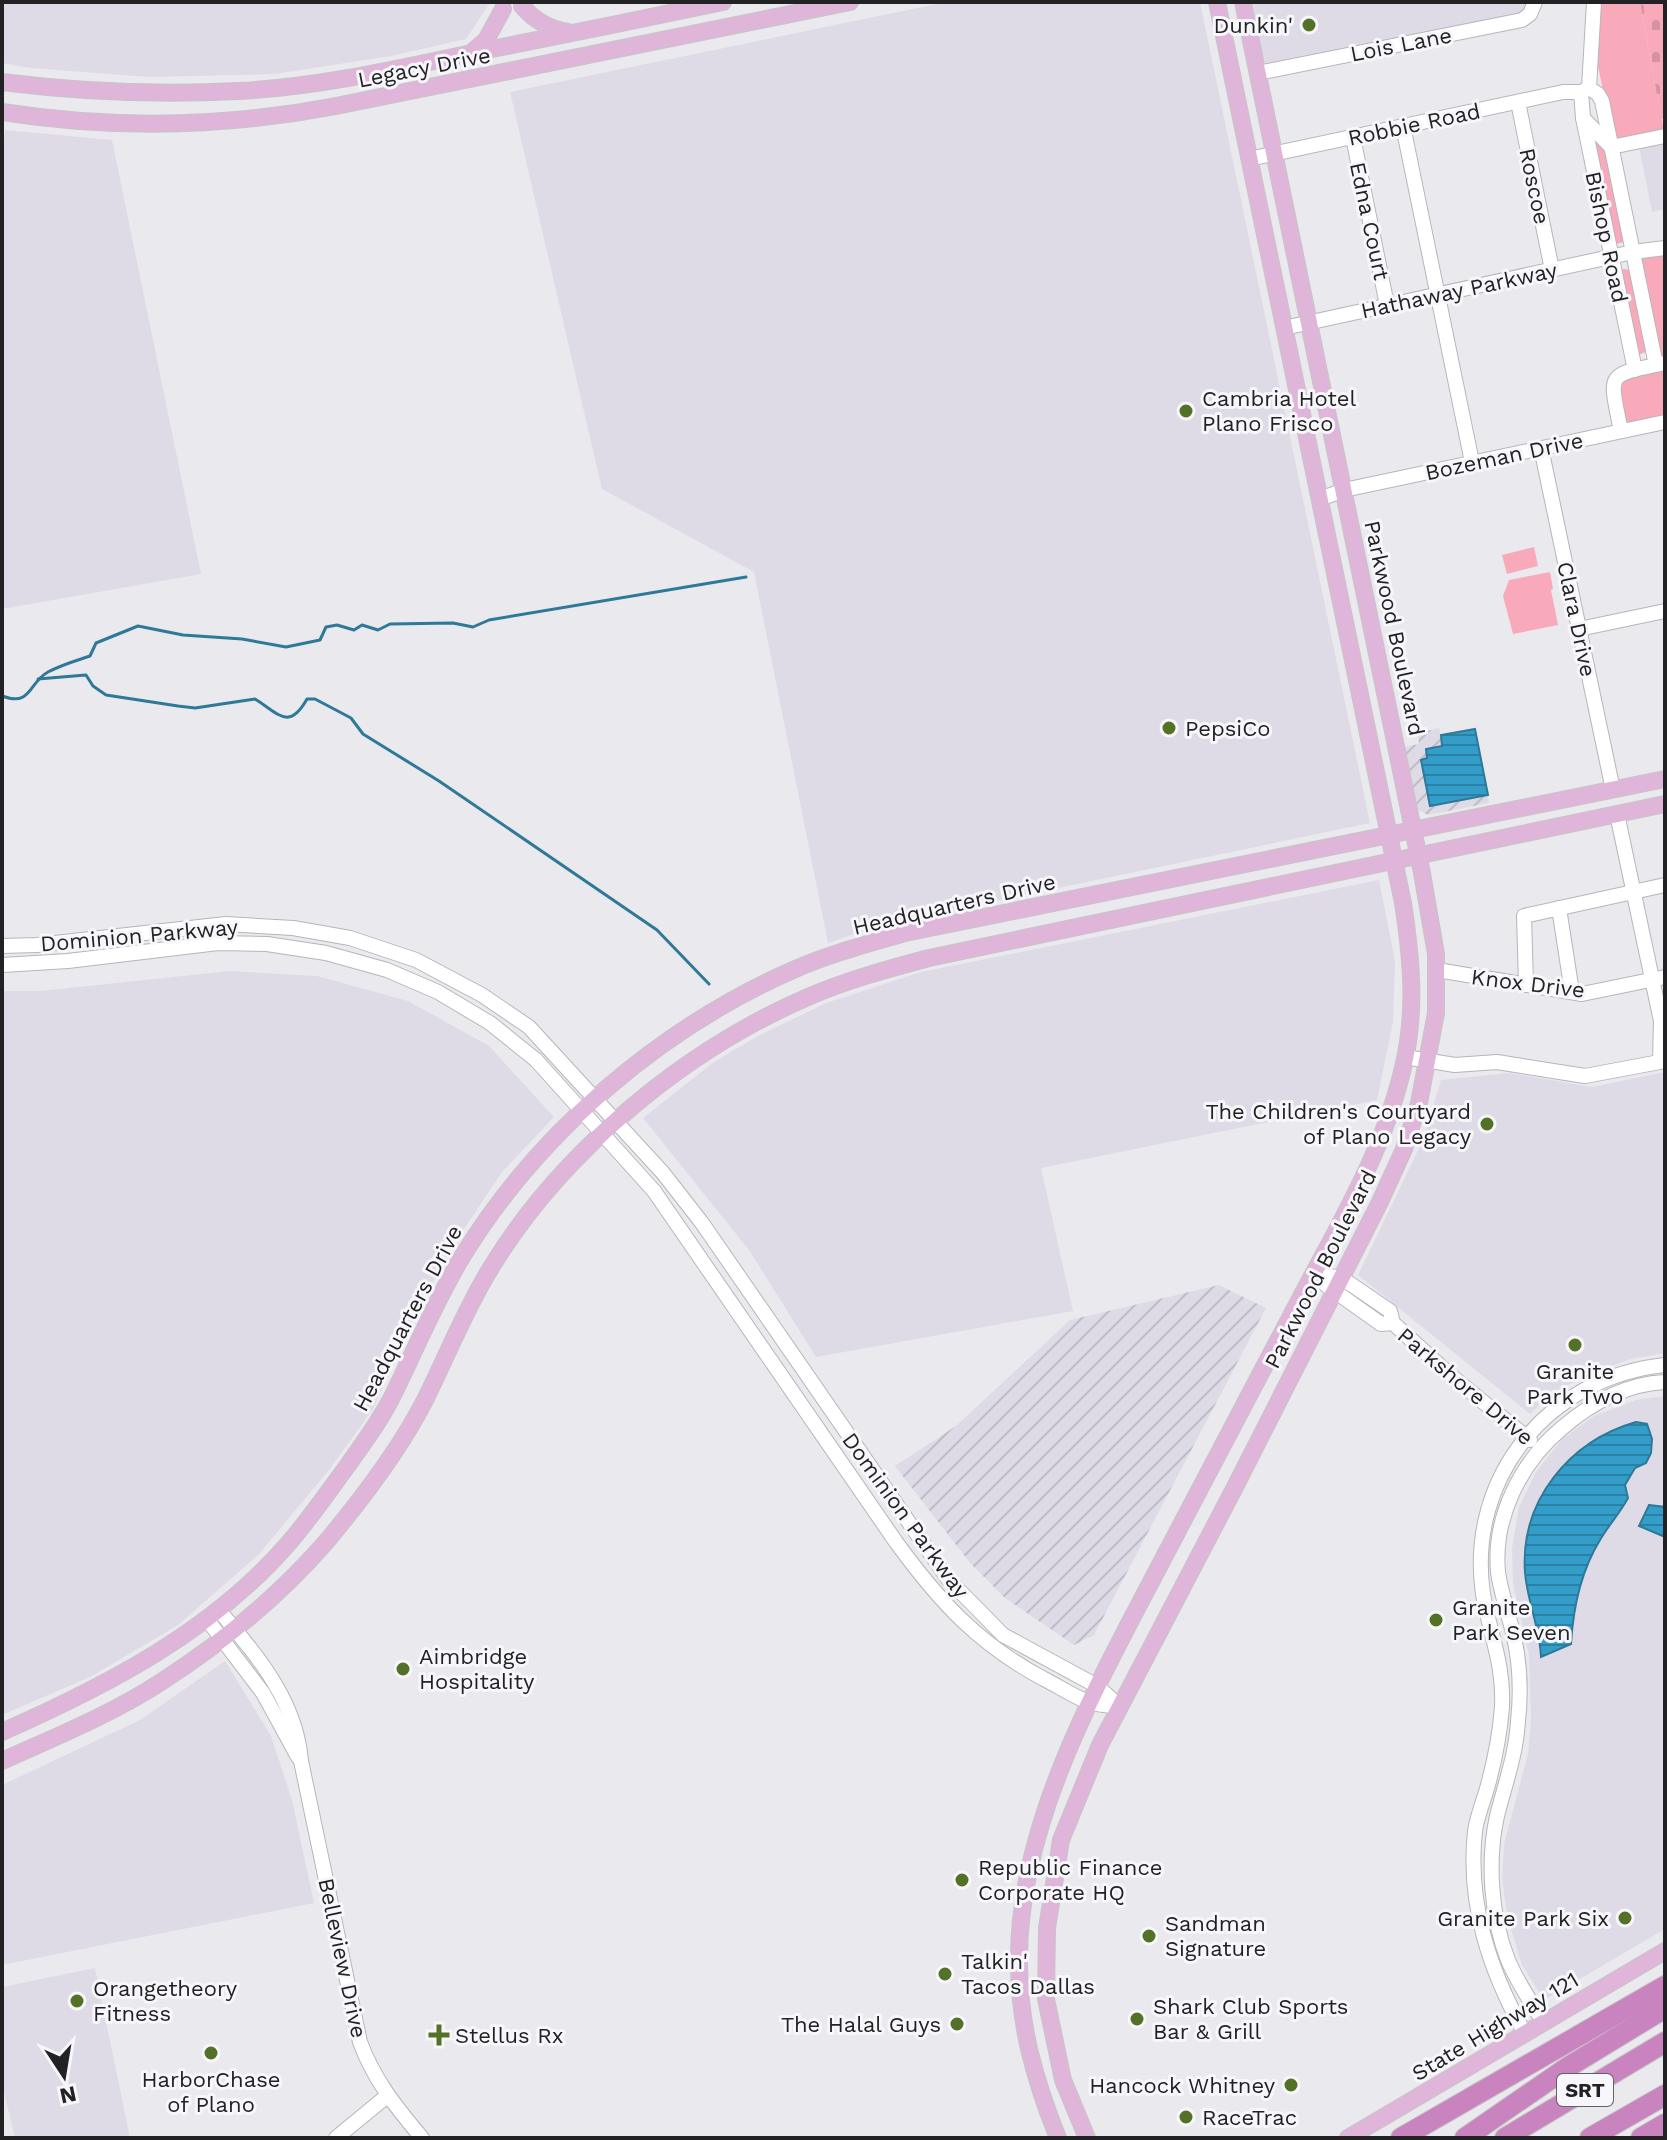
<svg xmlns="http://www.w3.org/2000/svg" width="1667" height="2140" viewBox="0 0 1667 2140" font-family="'Work Sans',sans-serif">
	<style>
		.built { fill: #dedbe7 }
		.industrial { fill: url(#industrial-furrows) }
		.green { fill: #f9aaba }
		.cemetery { fill: url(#cemetery-stones) }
		.water { fill: url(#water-rules); stroke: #2f7998; stroke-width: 2 }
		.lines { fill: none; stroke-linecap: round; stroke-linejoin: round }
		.stream { stroke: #2f7998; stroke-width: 3 }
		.minor-casing { stroke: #b6b5ba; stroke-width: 16 }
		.major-casing { stroke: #c6c6c6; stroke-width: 18 }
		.highway-casing { stroke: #c6c6c6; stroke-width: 22 }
		.minor { stroke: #fff; stroke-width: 14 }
		.major { stroke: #dfb5d9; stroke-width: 16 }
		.highway { stroke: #c983bf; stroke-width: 20 }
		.poi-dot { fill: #547227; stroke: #f7f6fb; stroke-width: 3 }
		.labels { text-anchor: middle; stroke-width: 6; stroke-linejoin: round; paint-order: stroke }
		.shield { fill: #f7f6fb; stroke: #626264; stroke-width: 2 }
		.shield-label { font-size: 20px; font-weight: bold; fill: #222224 }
		.poi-label { font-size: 22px; fill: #222224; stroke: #f7f6fb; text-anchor: start }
		.street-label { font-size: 22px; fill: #222224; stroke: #f7f6fb }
	</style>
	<defs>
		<pattern id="industrial-furrows" width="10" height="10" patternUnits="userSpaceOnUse" patternTransform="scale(2)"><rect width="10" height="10" fill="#dedbe7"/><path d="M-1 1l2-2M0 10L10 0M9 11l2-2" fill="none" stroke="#bebcc6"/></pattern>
		<pattern id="cemetery-stones" width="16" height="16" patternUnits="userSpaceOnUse" patternTransform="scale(2)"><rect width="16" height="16" fill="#f9aaba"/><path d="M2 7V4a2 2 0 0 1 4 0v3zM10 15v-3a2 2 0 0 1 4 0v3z" fill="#d592a0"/></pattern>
		<pattern id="water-rules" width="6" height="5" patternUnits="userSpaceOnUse" patternTransform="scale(2)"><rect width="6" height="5" fill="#349eca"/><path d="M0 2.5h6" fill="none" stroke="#2c80a4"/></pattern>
	</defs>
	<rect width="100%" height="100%" fill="#eae9ee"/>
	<g class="built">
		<polygon points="2,2 489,2 489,4 466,39 391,56 275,74 149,77 30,68 2,63"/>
		<polygon points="947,2 1200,2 1370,823 880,925 828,943 754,572 602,489 510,92"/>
		<polygon points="1253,2 1532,2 1527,13 1266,64 1262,58"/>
		<polygon points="5,130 112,140 201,574 2,609 2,155"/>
		<polygon points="1665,141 1665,209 1652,212 1639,147"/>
		<polygon points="1379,880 1395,961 1393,1022 1377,1100 1041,1168 1073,1311 816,1357 749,1250 643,1118 714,1062 758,1036 826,1003 921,972"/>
		<polygon points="230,971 317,976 408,1001 489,1046 554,1117 502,1172 464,1229 421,1302 373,1409 329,1470 259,1554 178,1625 92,1676 2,1715 2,991 41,991"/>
		<polygon points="1665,1072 1665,1353 1631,1359 1594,1372 1552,1393 1530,1414 1358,1275 1423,1140 1441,1080 1509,1073 1592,1087"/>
		<polygon points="1665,1396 1665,1929 1544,2000 1522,1965 1508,1919 1502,1879 1504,1844 1528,1754 1531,1718 1529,1655 1513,1584 1512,1548 1519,1507 1536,1472 1562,1439 1594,1416 1636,1400"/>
		<polygon points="225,1661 271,1736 292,1800 314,1903 2,1965 2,1785 140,1720"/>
		<polygon points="95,1968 130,2138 15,2138 2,2084 2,1987"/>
	</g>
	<g class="industrial">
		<polygon points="1439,728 1441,735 1475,729 1489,803 1428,815 1416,809 1403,747 1419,744 1417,733"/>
		<polygon points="1219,1285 1266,1308 1094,1635 1074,1645 1005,1598 970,1563 895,1466 956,1426 1070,1320"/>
	</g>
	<g class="green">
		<polygon points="1601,2 1640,2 1659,105 1665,105 1665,118 1662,119 1664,132 1624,140 1615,138 1612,134 1598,66"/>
		<polygon points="1590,133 1606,147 1624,242 1616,244"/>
		<polygon points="1665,254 1665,357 1658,354 1641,259"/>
		<polygon points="1624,269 1630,270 1646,352 1638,355 1621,270"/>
		<polygon points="1665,367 1665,417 1629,423 1626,421 1618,382"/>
		<polygon points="1534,547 1538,566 1507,574 1502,555"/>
		<polygon points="1550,572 1553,589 1551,590 1558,625 1513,634 1503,596 1509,580"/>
	</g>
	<polygon class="cemetery" points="1640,2 1665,2 1665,105 1659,106"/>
	<g class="water">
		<polygon points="1475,729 1488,795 1430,806 1421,760 1427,758 1426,749 1442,746 1441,735"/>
		<path d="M1636 1422 1647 1424 1652 1439 1651 1453 1646 1463 1635 1468 1625 1485 1628 1498C1620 1513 1608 1526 1600 1540 1581 1571 1573 1609 1571 1644L1541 1657C1540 1628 1527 1601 1525 1572 1520 1500 1570 1441 1636 1422Z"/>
		<polygon points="1649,1505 1665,1507 1665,1537 1639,1526"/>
	</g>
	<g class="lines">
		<g class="stream">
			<path d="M38 679 86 675 93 686 106 695 178 706 195 708 255 699C279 714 289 731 307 699H315L351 718 363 734 439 781 657 930 709 984"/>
			<path d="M2 696C32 707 28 683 48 672 61 665 75 661 90 656L96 643 138 626 183 635 242 639 286 647 320 640 326 627 337 625 354 630 362 625 378 630 390 624 453 623 473 627 489 620 746 577"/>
		</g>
		<g class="minor-casing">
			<g id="minor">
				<polyline points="1594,2 1589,88 1581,92 1583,118 1635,370"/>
				<polyline points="1258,73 1522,20 1530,14 1535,2"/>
				<polyline points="1589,88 1598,94 1602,101 1656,365"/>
				<polyline points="1518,102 1552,270"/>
				<polyline points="1583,118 1611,147 1665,136"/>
				<polyline points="1403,126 1472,462"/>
				<polyline points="1353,137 1387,305"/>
				<polyline points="1249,159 1563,92 1581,92"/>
				<polyline points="1284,328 1633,252 1665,248"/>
				<path d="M1621 431C1609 371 1605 376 1665 363"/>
				<polyline points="1541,448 1613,790"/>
				<polyline points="1320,499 1344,490 1665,422"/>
				<polyline points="1579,629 1665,611"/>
				<polyline points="1617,814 1661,1021 1660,1062"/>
				<polyline points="1559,908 1572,992"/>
				<polyline points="2,946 37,945 226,924 293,928 350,938 416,960 482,995 529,1027 663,1173 702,1223 948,1579 1003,1635 1097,1686 1120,1707"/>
				<path d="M2 965 68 961 218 943 267 944 326 953 387 970 438 992 490 1023 536 1060 654 1191 896 1542C939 1601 978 1644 1044 1679 1058 1686 1073 1696 1088 1702 1097 1705 1109 1705 1118 1707"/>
				<polyline points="1437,970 1582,994 1665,977"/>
				<polyline points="1526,985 1524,916 1665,885"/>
				<polyline points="1405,1057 1455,1065 1497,1062 1585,1076 1665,1061"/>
				<polyline points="1313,1273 1341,1278 1352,1285 1390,1311 1393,1323 1450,1375 1530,1440"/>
				<polyline points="1326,1285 1381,1324 1393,1323"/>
				<path d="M218 1609C256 1655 296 1699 301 1761L360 2042C374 2080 396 2107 422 2138"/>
				<polyline points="206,1618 263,1693 298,1757"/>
				<path d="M1544 2023C1531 2002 1517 1982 1508 1960 1491 1917 1487 1861 1497 1816 1505 1784 1516 1755 1518 1721 1521 1694 1520 1664 1514 1637 1509 1615 1501 1594 1498 1572 1493 1517 1521 1462 1562 1428 1591 1403 1625 1384 1665 1382"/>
				<path d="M1525 2034C1490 1971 1467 1905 1475 1831 1477 1816 1484 1800 1488 1785 1495 1759 1500 1734 1502 1707 1504 1663 1490 1635 1483 1594 1466 1477 1549 1377 1665 1365"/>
				<polyline points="336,2138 387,2096"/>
			</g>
		</g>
		<g class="major-casing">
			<g id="major">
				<path d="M522 6C534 20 549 29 568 32"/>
				<polyline points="471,53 486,40 503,9"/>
				<path d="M2 82C81 92 160 95 239 91 316 87 392 70 467 54 552 37 638 20 723 2"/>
				<path d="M2 112C112 129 227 127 336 106L850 2"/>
				<path d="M2 1732C106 1686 211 1632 287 1545 309 1520 328 1492 348 1465 364 1442 383 1417 395 1391 417 1346 436 1300 462 1257 538 1133 659 1029 793 970 829 954 867 944 905 933L1665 779"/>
				<path d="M2 1761C55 1737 112 1714 161 1682 220 1644 280 1595 326 1542 362 1499 398 1452 424 1402 446 1358 464 1312 489 1271 559 1154 683 1051 808 997 847 980 888 969 929 958L1665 804"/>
				<path d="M1058 2138C1035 2081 1019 2025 1019 1963 1017 1823 1100 1680 1163 1559 1210 1471 1256 1382 1303 1293 1345 1214 1394 1132 1408 1042 1415 995 1410 949 1403 903L1217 2"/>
				<polyline points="1087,2138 1063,2080 1046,1999 1047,1928 1061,1840 1100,1745 1235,1487 1380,1202 1404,1149 1419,1103 1436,1013 1436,954 1422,873 1243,2"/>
				<polyline points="1348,2138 1665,1951"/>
			</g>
		</g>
		<g class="highway-casing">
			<g id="highway">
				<polyline points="1401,2138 1665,1986"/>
				<polyline points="1465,2138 1568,2067 1665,2008"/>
				<polyline points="1505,2138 1665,2042"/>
				<polyline points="1590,2138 1665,2095"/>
				<polyline points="1641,2138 1665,2124"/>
			</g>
		</g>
		<use href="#minor" class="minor"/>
		<use href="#major" class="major"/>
		<use href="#highway" class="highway"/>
	</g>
	<g class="poi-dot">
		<circle cx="1309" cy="25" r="8"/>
		<circle cx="1186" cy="411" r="8"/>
		<circle cx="1169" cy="728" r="8"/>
		<circle cx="1487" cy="1124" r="8"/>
		<circle cx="1575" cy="1345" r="8"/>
		<circle cx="1436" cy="1620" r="8"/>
		<circle cx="403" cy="1669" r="8"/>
		<circle cx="962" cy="1880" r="8"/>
		<circle cx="1625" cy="1918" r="8"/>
		<circle cx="1149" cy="1936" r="8"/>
		<circle cx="945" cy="1974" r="8"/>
		<circle cx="77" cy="2001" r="8"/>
		<circle cx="1137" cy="2019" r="8"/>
		<circle cx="957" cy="2024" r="8"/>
		<path d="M435 2023h8v8h8v8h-8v8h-8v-8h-8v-8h8z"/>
		<circle cx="211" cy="2053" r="8"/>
		<circle cx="1291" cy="2085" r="8"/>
		<circle cx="1186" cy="2117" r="8"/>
	</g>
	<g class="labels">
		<rect class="shield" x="1557" y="2074" width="56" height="32" rx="6"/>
		<g class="shield-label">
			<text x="1585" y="2097">SRT</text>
		</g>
		<g class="poi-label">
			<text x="1293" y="33" text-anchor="end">Dunkin'</text>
			<text x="1202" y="406">Cambria Hotel<tspan x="1202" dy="25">Plano Frisco</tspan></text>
			<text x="1185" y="736">PepsiCo</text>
			<text x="1471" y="1119" text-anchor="end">The Children's Courtyard<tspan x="1471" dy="25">of Plano Legacy</tspan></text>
			<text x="1575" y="1379" text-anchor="middle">Granite<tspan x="1575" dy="25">Park Two</tspan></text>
			<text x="1452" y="1615">Granite<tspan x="1452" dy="25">Park Seven</tspan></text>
			<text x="419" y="1664">Aimbridge<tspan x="419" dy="25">Hospitality</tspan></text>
			<text x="978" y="1875">Republic Finance<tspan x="978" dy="25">Corporate HQ</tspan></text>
			<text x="1609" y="1926" text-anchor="end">Granite Park Six</text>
			<text x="1165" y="1931">Sandman<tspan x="1165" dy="25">Signature</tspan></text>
			<text x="961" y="1969">Talkin'<tspan x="961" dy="25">Tacos Dallas</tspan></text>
			<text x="93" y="1996">Orangetheory<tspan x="93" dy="25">Fitness</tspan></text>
			<text x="1153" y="2014">Shark Club Sports<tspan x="1153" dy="25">Bar &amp; Grill</tspan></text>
			<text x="941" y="2032" text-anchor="end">The Halal Guys</text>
			<text x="455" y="2043">Stellus Rx</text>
			<text x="211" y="2087" text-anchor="middle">HarborChase<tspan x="211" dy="25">of Plano</tspan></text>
			<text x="1275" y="2093" text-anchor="end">Hancock Whitney</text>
			<text x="1202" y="2125">RaceTrac</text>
		</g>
		<g class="street-label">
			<text transform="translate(1401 44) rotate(-11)" y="8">Lois Lane</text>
			<text transform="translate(424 67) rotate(-11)" y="8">Legacy Drive</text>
			<text transform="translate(1414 124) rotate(-12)" y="8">Robbie Road</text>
			<text transform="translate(1535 186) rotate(78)" y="8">Roscoe</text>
			<text transform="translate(1370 221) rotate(78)" y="8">Edna Court</text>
			<text transform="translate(1607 237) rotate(78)" y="8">Bishop Road</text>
			<text transform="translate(1459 290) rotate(-12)" y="8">Hathaway Parkway</text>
			<text transform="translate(1504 456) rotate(-12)" y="8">Bozeman Drive</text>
			<text transform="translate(1577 619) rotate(78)" y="8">Clara Drive</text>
			<text transform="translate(1395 628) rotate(78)" y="8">Parkwood Boulevard</text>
			<text transform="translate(954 904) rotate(-13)" y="8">Headquarters Drive</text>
			<text transform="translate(139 935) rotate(-5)" y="8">Dominion Parkway</text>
			<text transform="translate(1528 983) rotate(7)" y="8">Knox Drive</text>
			<text transform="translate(1320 1269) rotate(-63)" y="8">Parkwood Boulevard</text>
			<text transform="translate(407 1318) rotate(-62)" y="8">Headquarters Drive</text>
			<text transform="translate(1466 1386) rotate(40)" y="8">Parkshore Drive</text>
			<text transform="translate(906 1515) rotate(54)" y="8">Dominion Parkway</text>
			<text transform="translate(343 1958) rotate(78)" y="8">Belleview Drive</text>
			<text transform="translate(1495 2026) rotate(-31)" y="8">State Highway 121</text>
		</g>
	</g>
	<rect width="1667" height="2140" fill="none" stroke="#222224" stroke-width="8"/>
	<g transform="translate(64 2076) rotate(168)" stroke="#f7f6fb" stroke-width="6" paint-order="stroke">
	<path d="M0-6L14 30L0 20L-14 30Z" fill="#222224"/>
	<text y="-12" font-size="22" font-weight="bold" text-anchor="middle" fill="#222224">N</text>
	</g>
</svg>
